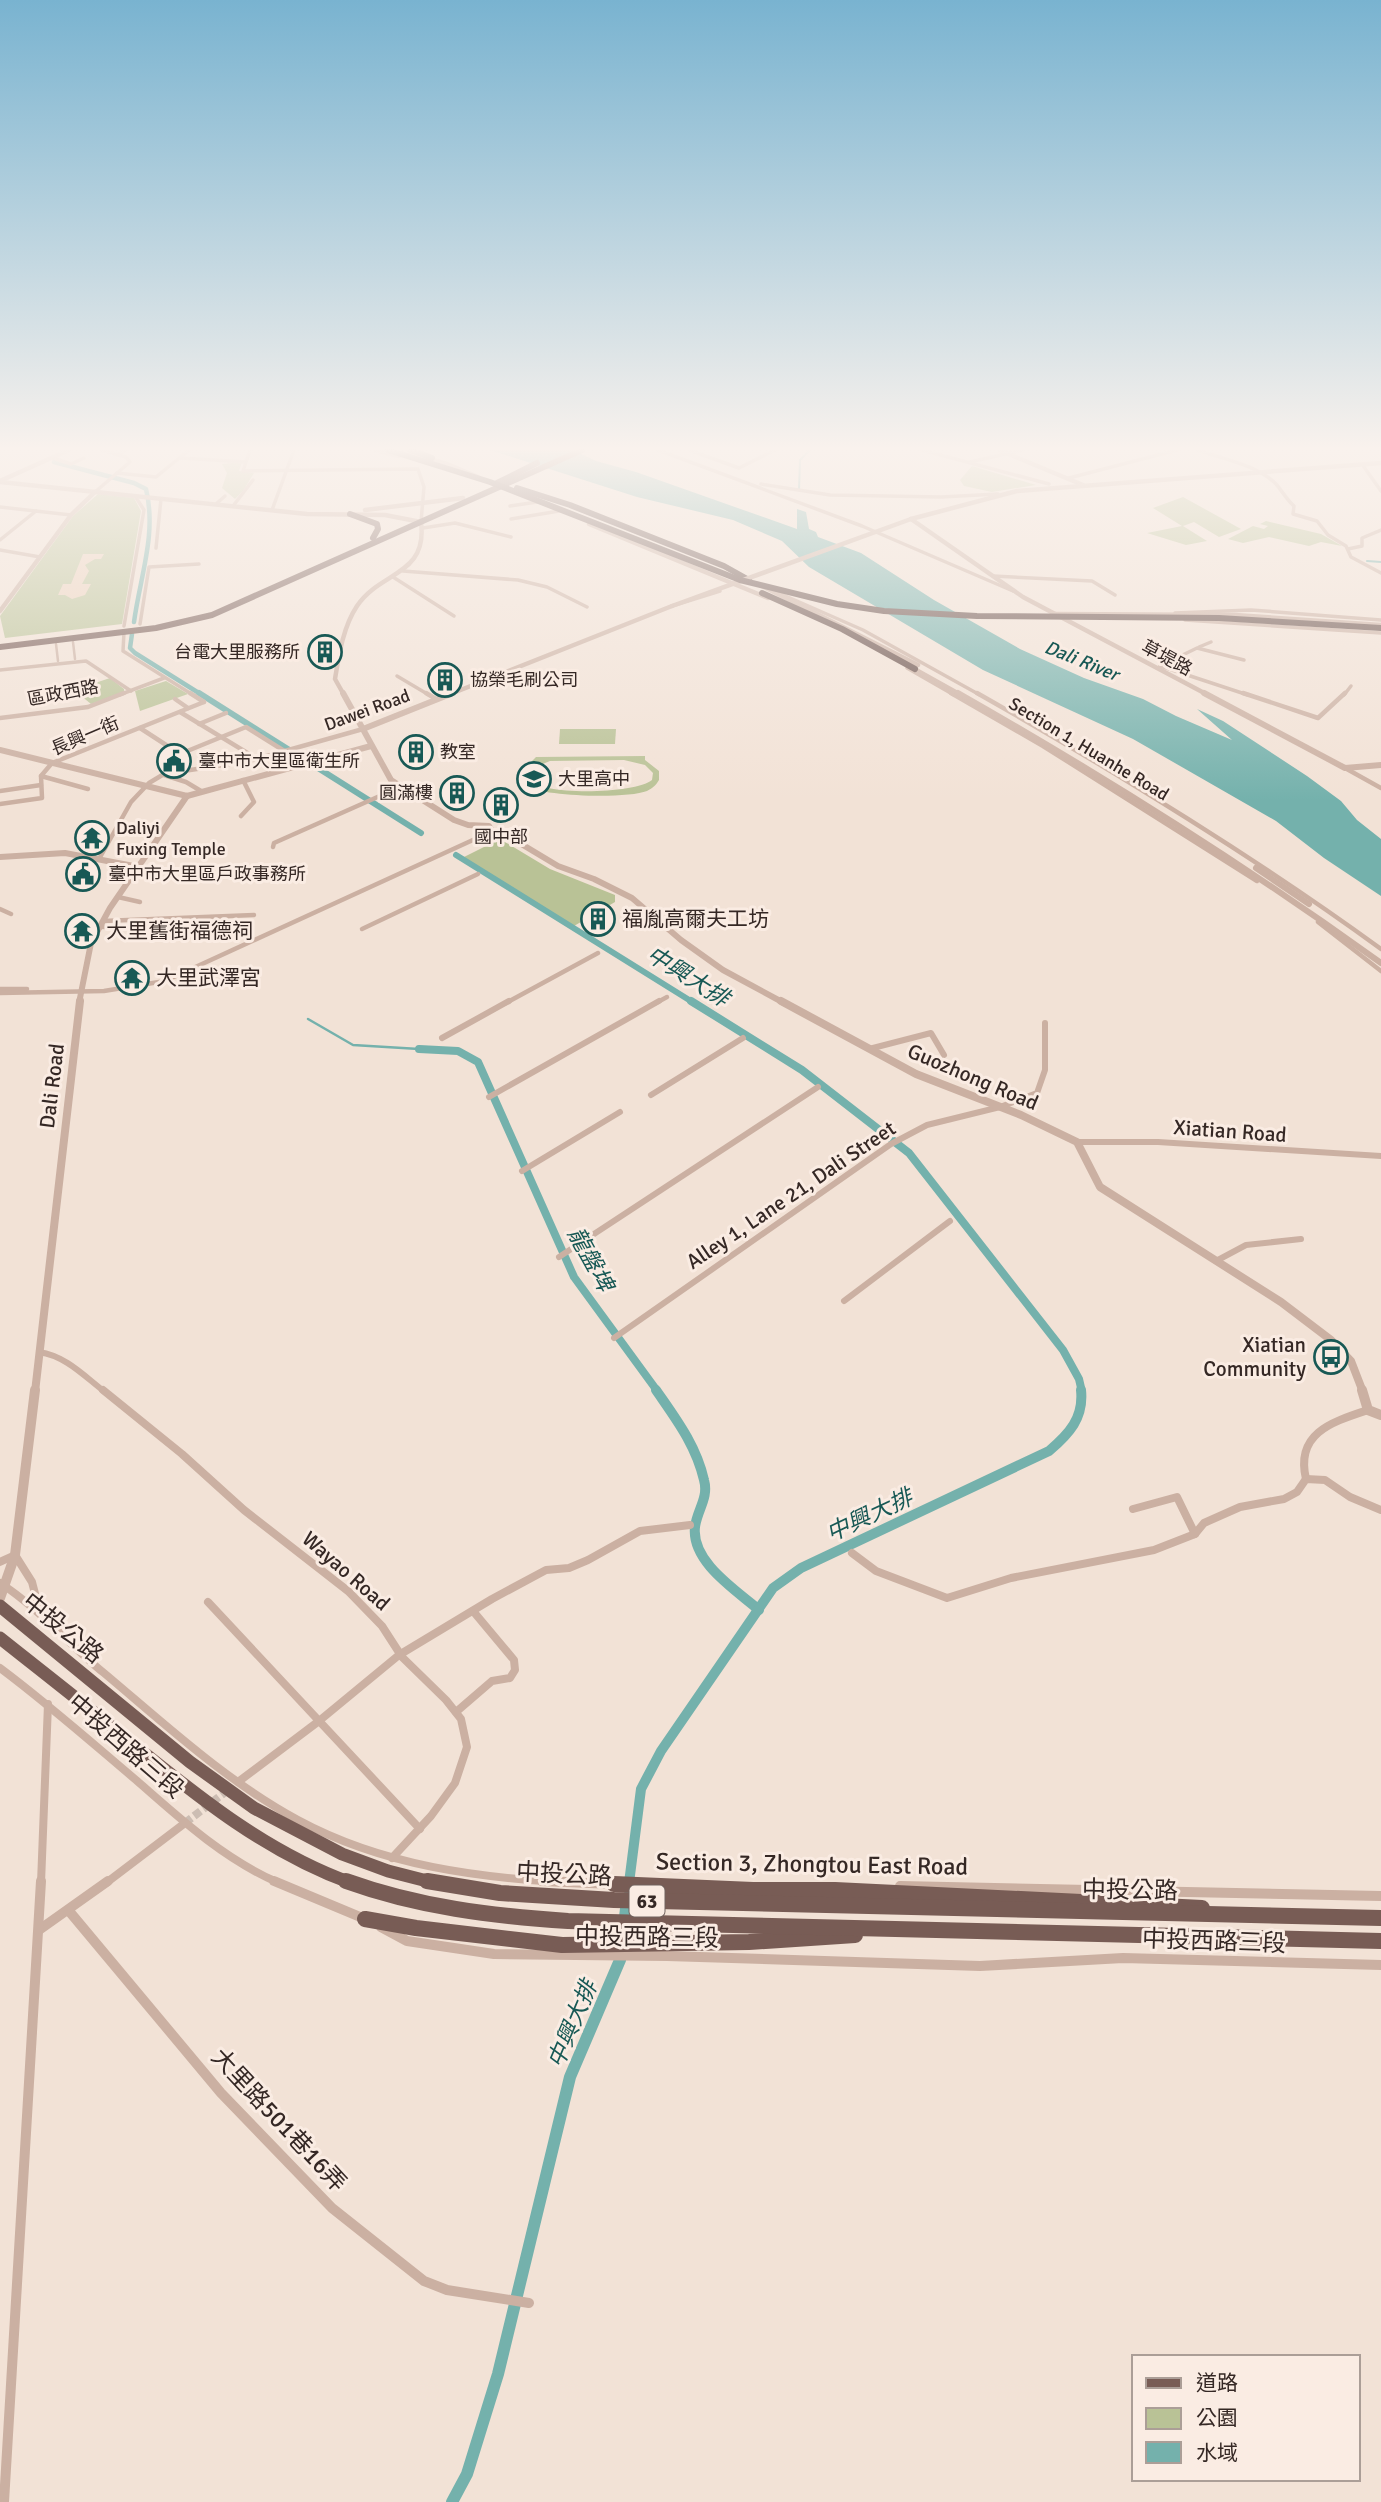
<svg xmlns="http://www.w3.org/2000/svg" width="1381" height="2502" viewBox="0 0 1381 2502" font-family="Signika,'Noto Sans TC',sans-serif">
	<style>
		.green { fill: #b9c296; fill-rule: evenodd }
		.plaza { fill: #ecd1bc }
		.water { fill: #74b1ac }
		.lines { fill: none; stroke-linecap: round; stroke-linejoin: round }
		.stream-far1 { stroke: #74b1ac; stroke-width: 2 }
		.stream { stroke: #74b1ac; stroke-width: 2.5 }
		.canal-far4 { stroke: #74b1ac; stroke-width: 4.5 }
		.canal-far3 { stroke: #74b1ac; stroke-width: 6 }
		.canal-far2 { stroke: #74b1ac; stroke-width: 8 }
		.canal-far1 { stroke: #74b1ac; stroke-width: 10 }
		.canal { stroke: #74b1ac; stroke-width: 12 }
		.minor-tunnel { stroke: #ccbdb3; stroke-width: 8; stroke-dasharray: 8 3.5; stroke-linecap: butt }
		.pedestrian { stroke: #cbb0a2; stroke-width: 2.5 }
		.minor-far4 { stroke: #cbb0a2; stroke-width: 3.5 }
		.minor-far3 { stroke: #cbb0a2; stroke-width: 4.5 }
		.minor-far2 { stroke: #cbb0a2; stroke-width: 6 }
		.minor-far1 { stroke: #cbb0a2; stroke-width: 8 }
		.minor { stroke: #cbb0a2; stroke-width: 10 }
		.tertiary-far3 { stroke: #cbb0a2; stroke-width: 4.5 }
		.tertiary-far2 { stroke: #cbb0a2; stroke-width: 6 }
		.tertiary-far1 { stroke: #cbb0a2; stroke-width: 8 }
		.tertiary { stroke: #cbb0a2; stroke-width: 10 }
		.primary-far1 { stroke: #785c55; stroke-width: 6 }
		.primary { stroke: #785c55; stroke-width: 16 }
		.trunk { stroke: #674e48; stroke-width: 6 }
		.tertiary-bridge { stroke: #cbb0a2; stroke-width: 4.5 }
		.primary-bridge-far1 { stroke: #785c55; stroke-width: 13 }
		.primary-bridge { stroke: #785c55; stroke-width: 16 }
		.trunk-bridge { stroke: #674e48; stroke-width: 6 }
		.labels { text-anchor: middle; stroke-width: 6; stroke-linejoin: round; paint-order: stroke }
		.far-poi-label { font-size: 18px; fill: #352825; stroke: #faece3; text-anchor: start }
		.far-street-label { font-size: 18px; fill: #352825; stroke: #faece3 }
		.far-water-label { font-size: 19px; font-style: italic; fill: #185955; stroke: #faece3 }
		.shield { fill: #faece3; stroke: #70635e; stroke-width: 2 }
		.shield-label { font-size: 19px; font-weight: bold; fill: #352825 }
		.poi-label { font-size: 21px; fill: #352825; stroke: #faece3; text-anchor: start }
		.street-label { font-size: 21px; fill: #352825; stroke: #faece3 }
		.water-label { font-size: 23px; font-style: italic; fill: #185955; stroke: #faece3 }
		.near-street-label { font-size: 24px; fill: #352825; stroke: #faece3 }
	</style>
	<rect width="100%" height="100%" fill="#f2e2d6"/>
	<g class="green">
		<polygon points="242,462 239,471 254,473 243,491 235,499 222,488 227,473 222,464"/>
		<polygon points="972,466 1036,485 992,492 964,486 960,480"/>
		<polygon points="98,494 134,498 141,511 122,624 5,638 0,616 73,516"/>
		<polygon points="1183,497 1241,529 1219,537 1194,522 1183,526 1207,541 1186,545 1147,533 1182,526 1153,508"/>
		<polygon points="1266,521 1321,534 1342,546 1321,542 1309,546 1269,537 1243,543 1228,539 1253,526 1264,529 1268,526 1260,524"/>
		<polygon points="110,678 124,689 124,692 91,704 74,690"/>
		<polygon points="166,681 188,694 140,711 135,691"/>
		<polygon points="560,729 616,729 615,744 559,744"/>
		<path d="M645 756V760L659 771V780C656 785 653 788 647 791 627 799 542 797 523 785L518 775 536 757ZM624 760 645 765 653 773 652 780C635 794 537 797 526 777L528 770 550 761Z"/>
		<polygon points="500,839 550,869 615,895 615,902 574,926 462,858"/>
	</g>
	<polygon class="plaza" points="83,554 104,554 101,559 95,559 85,565 89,571 82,584 91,584 85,595 72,599 65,595 58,595 63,584 71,584"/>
	<polygon class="water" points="490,450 573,450 596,461 636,472 797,529 797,509 806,512 809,529 816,532 818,537 861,553 934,600 1020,649 1084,678 1143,699 1176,716 1232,740 1197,709 1223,721 1307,776 1341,801 1357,820 1381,839 1381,896 1324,858 1276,821 1133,739 983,670 809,567 782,541 733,520 637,497"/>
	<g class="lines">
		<g class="stream-far1">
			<polyline points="799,490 800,460 810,450"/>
			<polyline points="1367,561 1381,562"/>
		</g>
		<polyline class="stream" points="308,1019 353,1045 419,1049"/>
		<g class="canal-far4">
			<path d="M54 462 134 483 146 489C157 534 140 577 134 622"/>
			<polyline points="132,634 130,648 135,653 202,695"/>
		</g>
		<g class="canal-far3">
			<polyline points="199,693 421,833"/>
			<polyline points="456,855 694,1003"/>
		</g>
		<g class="canal-far2">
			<polyline points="691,1001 802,1070 909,1153 1063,1350 1079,1379 1082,1392"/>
			<polyline points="419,1049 458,1051 478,1062 574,1277 658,1392"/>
		</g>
		<g class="canal-far1">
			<path d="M656 1390C676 1419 696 1445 704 1480 709 1498 697 1510 695 1527 691 1562 736 1590 759 1610"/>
			<path d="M629 1883 641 1789 661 1751 773 1588 801 1568 1049 1451C1069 1434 1084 1418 1081 1390"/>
		</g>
		<g class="canal">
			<polyline points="628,1888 629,1881"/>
			<polyline points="452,2502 467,2474 498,2374 570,2077 620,1960 627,1900"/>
		</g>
		<polyline class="minor-tunnel" points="185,1823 228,1790"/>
		<g class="pedestrian">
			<polyline points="73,642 75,659"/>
			<polyline points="56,644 58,661"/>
		</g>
		<g class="minor-far4">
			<polyline points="250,450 243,471 418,469 424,487 421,522"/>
			<polyline points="658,450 862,526 1013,591"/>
			<polyline points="689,450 739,468 775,450"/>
			<polyline points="922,450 1049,484"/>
			<path d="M1198 450C1223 459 1257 465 1276 484 1283 492 1286 499 1294 506L1293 514 1317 521 1328 535 1346 546 1351 557 1381 573"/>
			<polyline points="117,455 126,450"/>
			<polyline points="53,458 71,464 84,458"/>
			<polyline points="181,458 245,462"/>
			<polyline points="970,462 1023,450"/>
			<polyline points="1364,467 1381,491"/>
			<polyline points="117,473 156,477 189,450"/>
			<polyline points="1069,478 1177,450"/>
			<polyline points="761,484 830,495 941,497 998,494"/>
			<polyline points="95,492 130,462 126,457 102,450"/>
			<polyline points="216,504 225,496"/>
			<polyline points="233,506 253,480"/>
			<polyline points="510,506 537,502"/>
			<polyline points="0,507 71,515"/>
			<polyline points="272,510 294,450"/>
			<polyline points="511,519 559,511"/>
			<polyline points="423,528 455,523 511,537"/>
			<polyline points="0,540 36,511"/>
			<polyline points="156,548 161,499"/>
			<polyline points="1348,549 1362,546 1362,538 1381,530"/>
			<polyline points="0,550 40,557"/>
			<polyline points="403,571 518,580 547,587 587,607"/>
			<polyline points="993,576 1092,581 1115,595"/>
			<polyline points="393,577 454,616"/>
			<polyline points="781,594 863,630 980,695"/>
			<polyline points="672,606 720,591"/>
			<polyline points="1175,613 1251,610 1381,620"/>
			<polyline points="1185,620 1381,633"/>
			<polyline points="140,624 149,567 199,564"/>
			<polyline points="124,626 144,510 135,496"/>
			<polyline points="124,632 123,651 193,695"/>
			<polyline points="1199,647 1211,642"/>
			<polyline points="1160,666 1248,695"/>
			<polyline points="1160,666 1197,648 1244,660"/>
			<polyline points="907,668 954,695"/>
			<polyline points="0,670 86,661 131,691"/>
			<polyline points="397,676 429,695"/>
			<polyline points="119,695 164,678"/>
			<polyline points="1344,695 1351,686"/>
		</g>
		<g class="minor-far3">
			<polyline points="190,693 204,702"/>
			<polyline points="426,693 436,699"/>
			<polyline points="951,693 1043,746 1257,881"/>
			<path d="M977 693C1116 772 1252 855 1381 949"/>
			<polyline points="1243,693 1318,718 1345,693"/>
			<polyline points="175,699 188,708"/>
			<polyline points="180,712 277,771"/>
			<polyline points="0,718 88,707 124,693"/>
			<polyline points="199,724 226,713"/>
			<polyline points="140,728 180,754 246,727 305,764"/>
			<polyline points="1345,768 1381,788"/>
			<polyline points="164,775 186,782 201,791"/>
			<polyline points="41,776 88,789"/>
			<polyline points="0,791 41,785"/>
			<polyline points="0,804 42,798 41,776 52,763 204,702"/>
			<polyline points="241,816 254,802 243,780"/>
			<polyline points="273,847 274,843 400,787"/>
			<polyline points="99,859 131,802 149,783 164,774 249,761 363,729"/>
			<polyline points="118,897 140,902"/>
			<polyline points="0,909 11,914"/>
			<polyline points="103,921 254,915"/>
			<polyline points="1318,922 1381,971"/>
			<polyline points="99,927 161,926"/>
			<polyline points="362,929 478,874"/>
			<polyline points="0,989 27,989"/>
			<polyline points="0,993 104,991 165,981 486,834"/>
			<polyline points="506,1003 598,953"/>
			<polyline points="656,1003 667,997"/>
		</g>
		<g class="minor-far2">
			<polyline points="442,1038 509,1001"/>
			<polyline points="869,1049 931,1033 944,1055"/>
			<polyline points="651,1095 743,1038"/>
			<polyline points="489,1097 659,1001"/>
			<polyline points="1077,1142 1158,1142 1381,1156"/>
			<polyline points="522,1171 620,1112"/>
			<polyline points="559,1257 818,1087"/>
			<polyline points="1216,1261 1246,1245 1301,1239"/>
			<polyline points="844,1301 950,1221"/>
			<polyline points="614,1338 891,1144 927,1125 1000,1107 1037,1093 1045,1070 1045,1023"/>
			<path d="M39 1352C66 1356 84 1376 105 1392"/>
		</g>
		<g class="minor-far1">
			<polyline points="103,1390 182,1454 244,1510 348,1591 382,1626 402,1657 446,1700 461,1719 467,1747 455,1783 431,1816 392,1858"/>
			<path d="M1306 1479C1295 1433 1332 1422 1368 1410"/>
			<polyline points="1133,1509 1177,1497 1195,1534"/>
			<polyline points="852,1553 876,1571 947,1598 1011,1578 1154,1550 1195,1534 1204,1523 1240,1507 1284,1499 1297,1492 1306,1479 1325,1480 1350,1497 1381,1510"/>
			<polyline points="0,1562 15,1555 32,1582 40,1613"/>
			<path d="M0 1583C39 1608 68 1644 104 1673 166 1725 226 1781 298 1820 383 1866 479 1878 574 1883"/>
			<polyline points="208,1602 420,1829"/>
			<path d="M0 1668C47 1703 91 1742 136 1780 179 1818 225 1860 279 1883"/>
			<polyline points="456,1712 492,1681 510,1678 515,1670 514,1660 473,1611"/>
			<polyline points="238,1782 319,1721 399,1655 492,1599 546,1570 569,1568 588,1560 640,1531 690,1525"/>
			<polyline points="41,1883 48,1704"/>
			<polyline points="106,1883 185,1823"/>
		</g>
		<g class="minor">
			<polyline points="274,1881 365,1919"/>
			<polyline points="542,1881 613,1884"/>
			<polyline points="900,1886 1381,1896"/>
			<polyline points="69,1911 221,2093 332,2208 424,2281 447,2290 529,2303"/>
			<polyline points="381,1927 407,1941 494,1954 667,1956 980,1966 1123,1958 1381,1965"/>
			<polyline points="39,1930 108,1881"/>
			<polyline points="4,2502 41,1881"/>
		</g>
		<g class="tertiary-far3">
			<polyline points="375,450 399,456"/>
			<polyline points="999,450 1083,485"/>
			<polyline points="408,453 447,464 478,477"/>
			<polyline points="0,481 69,450"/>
			<path d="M0 482 307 514 385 515 421 522C428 576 380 571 357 606 343 627 339 655 335 679L344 695"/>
			<polyline points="365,510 463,498"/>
			<polyline points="911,519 1023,597 1208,695"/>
			<polyline points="911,519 1017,491 1381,463"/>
			<polyline points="589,524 768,598"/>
			<polyline points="758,584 918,665"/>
			<polyline points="0,611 71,515 95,492"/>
			<polyline points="1055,614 1235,615 1381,625"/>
			<polyline points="909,666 961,695"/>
			<polyline points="448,695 672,606"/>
		</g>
		<g class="tertiary-far2">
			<polyline points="343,693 391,780 454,820 468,825 489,826 492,831 503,833 558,866 594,879 632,898 681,940 723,970 784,1003"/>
			<path d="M958 693C1104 776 1245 865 1381 963"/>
			<polyline points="1204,693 1345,768 1381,765"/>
			<polyline points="363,729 453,693"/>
			<polyline points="0,750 187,796"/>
			<polyline points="187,796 371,746"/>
			<polyline points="480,827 477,830 479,833 492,831"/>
			<polyline points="0,857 65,853 139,867"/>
			<polyline points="1256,868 1309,904"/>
			<polyline points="79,1003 91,943 110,908 187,796"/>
		</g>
		<g class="tertiary-far1">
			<polyline points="781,1001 916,1074 1021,1115 1077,1142 1100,1187 1281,1302 1331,1340 1351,1361 1363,1392"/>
			<polyline points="35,1392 80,1001"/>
		</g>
		<g class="tertiary">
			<polyline points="1362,1390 1368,1410 1381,1415"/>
			<polyline points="0,1598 15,1555 35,1390"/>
		</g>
		<g class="primary-far1">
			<polyline points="497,483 537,463"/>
			<polyline points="350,514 377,524 378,529 373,538"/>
			<polyline points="0,647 156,628 212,615 582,450"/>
		</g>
		<g class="primary">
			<polyline points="614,1884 753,1890 835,1890 1202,1908"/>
			<polyline points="365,1919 416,1928 562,1945 749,1942 855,1935"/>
		</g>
		<g class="trunk">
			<polyline points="411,450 432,458"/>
			<polyline points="517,488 570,505 724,566 749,580"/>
		</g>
		<polyline class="tertiary-bridge" points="672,606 911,519"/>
		<g class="primary-bridge-far1">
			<polyline points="0,1606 190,1762 254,1808 342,1854 388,1871 435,1883"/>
			<path d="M0 1638C39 1669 79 1700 118 1732 190 1790 262 1851 351 1883"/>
		</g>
		<g class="primary-bridge">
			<path d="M346 1881C418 1907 492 1916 568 1921L1381 1941"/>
			<polyline points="427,1881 500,1893 614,1900 1381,1918"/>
		</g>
		<g class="trunk-bridge">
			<polyline points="388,450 490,482 740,580 837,604 884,611 977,616 1219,618 1381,628"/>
			<polyline points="762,593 842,629 915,669"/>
		</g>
	</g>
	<linearGradient id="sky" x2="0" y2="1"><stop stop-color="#79b3d0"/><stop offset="0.56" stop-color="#f9f2ed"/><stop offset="1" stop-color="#f9f2ed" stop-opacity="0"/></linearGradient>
	<rect width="1381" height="801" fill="url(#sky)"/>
	<defs>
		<g id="building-ring" transform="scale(1.75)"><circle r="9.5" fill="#faece3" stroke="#185955" stroke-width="1.5"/><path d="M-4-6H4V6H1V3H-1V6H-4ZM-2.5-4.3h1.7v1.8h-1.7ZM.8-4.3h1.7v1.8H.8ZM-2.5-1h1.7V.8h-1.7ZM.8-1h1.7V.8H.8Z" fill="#185955"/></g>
		<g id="civic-ring" transform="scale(1.75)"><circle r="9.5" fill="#faece3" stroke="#185955" stroke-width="1.5"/><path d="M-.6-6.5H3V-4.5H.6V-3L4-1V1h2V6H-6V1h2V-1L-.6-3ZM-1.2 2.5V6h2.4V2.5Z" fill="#185955"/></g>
		<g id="school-ring" transform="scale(1.75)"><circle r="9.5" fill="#faece3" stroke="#185955" stroke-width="1.5"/><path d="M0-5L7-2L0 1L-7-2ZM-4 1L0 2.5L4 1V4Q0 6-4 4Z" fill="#185955"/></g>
		<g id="temple-ring" transform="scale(1.75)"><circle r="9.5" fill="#faece3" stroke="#185955" stroke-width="1.5"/><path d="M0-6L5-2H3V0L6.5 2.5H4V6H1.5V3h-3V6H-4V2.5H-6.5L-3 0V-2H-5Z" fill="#185955"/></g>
		<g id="bus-ring" transform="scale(1.75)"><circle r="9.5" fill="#faece3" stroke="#185955" stroke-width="1.5"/><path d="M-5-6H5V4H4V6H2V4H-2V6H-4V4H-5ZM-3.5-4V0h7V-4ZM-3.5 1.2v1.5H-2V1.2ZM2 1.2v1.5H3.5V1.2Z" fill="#185955"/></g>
	</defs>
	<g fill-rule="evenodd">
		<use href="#building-ring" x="325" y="652"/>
		<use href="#building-ring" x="445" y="680"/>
		<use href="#building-ring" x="416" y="752"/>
		<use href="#civic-ring" x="174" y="761"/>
		<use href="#school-ring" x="534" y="779"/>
		<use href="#building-ring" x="457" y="793"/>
		<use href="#building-ring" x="501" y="805"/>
		<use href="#temple-ring" x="92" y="838"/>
		<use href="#civic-ring" x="83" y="874"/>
		<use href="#building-ring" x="598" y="919"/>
		<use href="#temple-ring" x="82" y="931"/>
		<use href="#temple-ring" x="132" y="978"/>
		<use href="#bus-ring" x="1331" y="1357"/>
	</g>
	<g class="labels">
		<g class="far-poi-label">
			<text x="300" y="658" text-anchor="end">台電大里服務所</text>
			<text x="470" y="686">協榮毛刷公司</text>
			<text x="440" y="758">教室</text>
			<text x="198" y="767">臺中市大里區衛生所</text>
			<text x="558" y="785">大里高中</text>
			<text x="433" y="799" text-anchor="end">圓滿樓</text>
			<text x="116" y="834">Daliyi<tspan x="116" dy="21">Fuxing Temple</tspan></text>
			<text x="501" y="843" text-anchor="middle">國中部</text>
			<text x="108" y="880">臺中市大里區戶政事務所</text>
		</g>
		<g class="far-street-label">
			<text transform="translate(1167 658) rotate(28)" y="6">草堤路</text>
			<text transform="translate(63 693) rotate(-11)" y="6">區政西路</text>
			<text transform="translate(367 710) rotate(-20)" y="6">Dawei Road</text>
			<text transform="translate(85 736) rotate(-23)" y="6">長興一街</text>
			<text transform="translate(1089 749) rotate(31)" y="6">Section 1, Huanhe Road</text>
		</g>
		<g class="far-water-label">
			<text transform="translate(1082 660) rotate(22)" y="7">Dali River</text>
		</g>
		<rect class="shield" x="629.5" y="1885.5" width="35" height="31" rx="5"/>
		<g class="shield-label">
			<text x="647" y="1908">63</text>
		</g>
		<g class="poi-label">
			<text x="622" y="926">福胤高爾夫工坊</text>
			<text x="106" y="938">大里舊街福德祠</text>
			<text x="156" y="985">大里武澤宮</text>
			<text x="1306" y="1352" text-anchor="end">Xiatian<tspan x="1306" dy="24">Community</tspan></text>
		</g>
		<g class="street-label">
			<text transform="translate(973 1077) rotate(23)" y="7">Guozhong Road</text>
			<text transform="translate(52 1086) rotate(-83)" y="7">Dali Road</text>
			<text transform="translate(1230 1131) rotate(4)" y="7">Xiatian Road</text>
			<text transform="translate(791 1195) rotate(-34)" y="7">Alley 1, Lane 21, Dali Street</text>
			<text transform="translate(346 1571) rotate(41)" y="7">Wayao Road</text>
		</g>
		<g class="water-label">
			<text transform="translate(688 976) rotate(32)" y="8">中興大排</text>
			<text transform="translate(591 1259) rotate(61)" y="8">龍盤埤</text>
			<text transform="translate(869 1515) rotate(-25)" y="8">中興大排</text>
			<text transform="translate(572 2024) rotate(-67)" y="8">中興大排</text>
		</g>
		<g class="near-street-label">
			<text transform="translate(63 1628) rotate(39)" y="8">中投公路</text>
			<text transform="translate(126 1746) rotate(41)" y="8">中投西路三段</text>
			<text transform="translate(812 1864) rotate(1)" y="8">Section 3, Zhongtou East Road</text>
			<text transform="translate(564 1874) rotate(3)" y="8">中投公路</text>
			<text transform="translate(1130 1890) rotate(1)" y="8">中投公路</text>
			<text transform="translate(647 1937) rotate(1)" y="8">中投西路三段</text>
			<text transform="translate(1214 1941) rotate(2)" y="8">中投西路三段</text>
			<text transform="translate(279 2120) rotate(47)" y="8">大里路501巷16弄</text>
		</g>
	</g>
	<rect x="1132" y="2355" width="228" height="126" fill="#faece3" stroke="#ab9e97" stroke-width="2"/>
	<rect x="1146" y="2378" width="35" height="10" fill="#785c55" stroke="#ab9e97" stroke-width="2"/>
	<text x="1196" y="2390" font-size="21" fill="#352825">道路</text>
	<rect x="1146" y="2408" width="35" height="21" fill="#b9c296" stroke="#ab9e97" stroke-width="2"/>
	<text x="1196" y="2425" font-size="21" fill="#352825">公園</text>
	<rect x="1146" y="2442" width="35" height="21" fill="#74b1ac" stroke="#ab9e97" stroke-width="2"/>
	<text x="1196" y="2460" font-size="21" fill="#352825">水域</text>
</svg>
